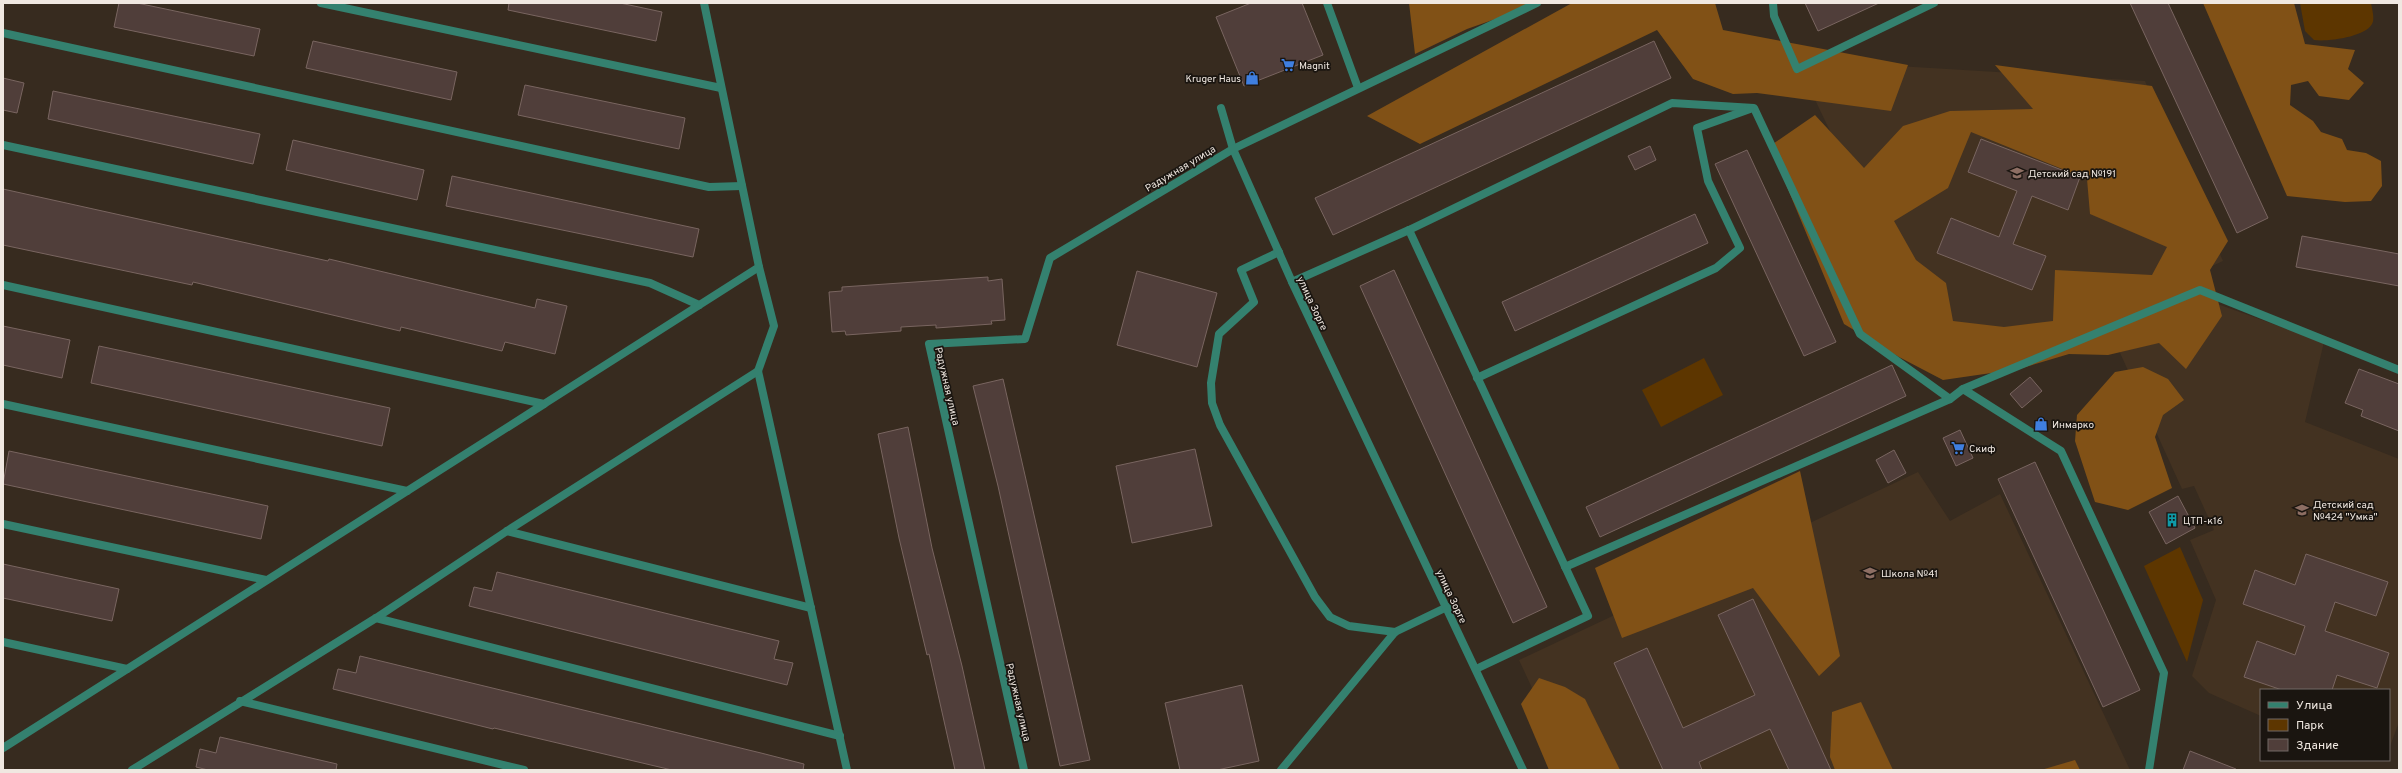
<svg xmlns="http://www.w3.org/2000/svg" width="2402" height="773" viewBox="0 0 2402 773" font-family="Overpass,sans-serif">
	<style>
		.built { fill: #433221 }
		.green { fill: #5d3600 }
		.forest { fill: #815116; fill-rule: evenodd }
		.building { fill: #503e3a; stroke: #796560 }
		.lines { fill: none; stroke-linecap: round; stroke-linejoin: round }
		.service { stroke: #34816f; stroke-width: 8 }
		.minor { stroke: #34816f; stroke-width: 8 }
		.labels { text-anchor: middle; stroke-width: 3.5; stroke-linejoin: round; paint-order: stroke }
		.poi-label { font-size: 10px; fill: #f0e8e1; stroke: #1a1510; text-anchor: start }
		.street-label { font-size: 10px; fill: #f0e8e1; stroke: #1a1510 }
	</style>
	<rect width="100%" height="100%" fill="#372b1f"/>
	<g class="built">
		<polygon points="1881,65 2145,81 2223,261 2002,363 1936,353 1808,85"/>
		<polygon points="2209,301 2324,342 2305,422 2399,459 2399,722 2389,749 2389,690 2261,690 2261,716 2209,693 2192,676 2216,600 2190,540 2214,530 2194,486 2182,489 2116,344"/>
		<polygon points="1918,472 1950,521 2000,494 2130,770 1570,770 1519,660"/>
	</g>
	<g class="green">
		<path d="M2300 3H2371C2372 9 2375 19 2372 24 2365 37 2327 42 2314 40L2305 31Z"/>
		<polygon points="1704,358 1723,395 1661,427 1642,390"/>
		<polygon points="2180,547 2203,600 2187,662 2144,566"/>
	</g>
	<g class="forest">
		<polygon points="1409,3 1541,3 1467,29 1415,54"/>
		<polygon points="1572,3 1715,3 1723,30 1908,65 1891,111 1757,93 1733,94 1693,79 1657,30 1420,144 1367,116"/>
		<polygon points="2203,3 2294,3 2305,44 2355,50 2348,69 2364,83 2349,100 2319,96 2308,81 2291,85 2290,105 2313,121 2321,132 2342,139 2347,150 2366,153 2381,161 2382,186 2371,201 2345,202 2287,196"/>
		<path d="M1995 65 2152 86 2228 241 2210 270 2222 316 2186 369 2159 343 2108 355 2069 354 2019 369 1943 380 1899 357 1844 324 1770 146 1815 115 1864 168 1903 126 1950 111 2033 109ZM1971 132 2087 179 2090 214 2167 247 2152 275 2055 270 2053 321 2004 327 1953 321 1946 283 1916 260 1894 221 1948 188Z"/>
		<polygon points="2143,367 2168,379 2184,400 2163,415 2155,437 2172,488 2128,510 2095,502 2075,441 2077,415 2115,372"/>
		<polygon points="1800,471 1840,656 1819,676 1753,588 1622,638 1595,568"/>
		<polygon points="1539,678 1565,687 1585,699 1620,770 1549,770 1521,704"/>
		<polygon points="1861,702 1893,770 1835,770 1830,757 1832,712"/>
		<polygon points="2075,760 2080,770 2041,770"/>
	</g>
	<g class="building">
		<polygon points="119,3 137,3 260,29 254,56 114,27"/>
		<polygon points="509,3 620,3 662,12 656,41 508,10"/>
		<polygon points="1251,3 1302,3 1323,55 1244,86 1216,17"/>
		<polygon points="1805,3 1879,3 1818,31"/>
		<polygon points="2130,3 2168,3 2268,218 2237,233"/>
		<polygon points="313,41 457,72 451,100 306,68"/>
		<polygon points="1654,41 1671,78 1333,235 1315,198"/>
		<polygon points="3,78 24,83 17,113 3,110"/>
		<polygon points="525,85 685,118 679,149 518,115"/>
		<polygon points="53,91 260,134 253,164 48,119"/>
		<polygon points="1981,139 2080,177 2068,210 2032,196 2013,244 2046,256 2032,290 1937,253 1951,218 1999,237 2017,191 1968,172"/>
		<polygon points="293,140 424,170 417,200 286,170"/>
		<polygon points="1650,146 1656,160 1635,170 1628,156"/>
		<polygon points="1747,150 1836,342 1804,356 1715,164"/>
		<polygon points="452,176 699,229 693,257 446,206"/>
		<polygon points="3,189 328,261 329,259 535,308 537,299 567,306 555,354 505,342 502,351 401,327 400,331 193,282 192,285 3,245"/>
		<polygon points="1695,214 1708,243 1515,331 1502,302"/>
		<polygon points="2302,236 2399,254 2399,286 2296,267"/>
		<polygon points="1394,270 1547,607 1513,623 1360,286"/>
		<polygon points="1137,271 1217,293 1197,367 1117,345"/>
		<polygon points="988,277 988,281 1002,279 1005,320 991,321 992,324 936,328 936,325 901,327 901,331 846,335 845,331 832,332 829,292 842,291 842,287"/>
		<polygon points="3,326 70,340 62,378 3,365"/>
		<polygon points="99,346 390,408 382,446 91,383"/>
		<polygon points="1892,365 1906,396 1600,537 1586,507"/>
		<polygon points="2359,369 2399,384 2399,431 2361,416 2363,410 2345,403"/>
		<polygon points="2030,377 2042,391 2022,408 2010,394"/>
		<polygon points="1003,379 1090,760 1060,766 998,486 973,386"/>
		<polygon points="908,427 932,548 962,666 985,770 955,770 929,654 927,655 899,538 878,434"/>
		<polygon points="1960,430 1973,458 1956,466 1943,438"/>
		<polygon points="1195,449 1212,526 1132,543 1116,466"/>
		<polygon points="1894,450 1906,473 1888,483 1876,460"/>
		<polygon points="9,451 268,506 261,539 3,484"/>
		<polygon points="2035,462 2140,690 2103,707 1998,479"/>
		<polygon points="2178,496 2195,528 2166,544 2149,512"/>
		<polygon points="2306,554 2388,582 2376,616 2335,602 2325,631 2389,653 2377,688 2337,675 2332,690 2282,690 2244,677 2257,641 2295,655 2305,626 2243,604 2255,570 2295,585"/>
		<polygon points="3,564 119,589 112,621 3,598"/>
		<polygon points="497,572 779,641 774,659 793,663 787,685 469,606 474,587 492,591"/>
		<polygon points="1753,599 1831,770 1789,770 1770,729 1699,762 1702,770 1663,770 1614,663 1647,648 1683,728 1755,695 1718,615"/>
		<polygon points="360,656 761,753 804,764 803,770 672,770 494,728 493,729 333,689 338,669 356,673"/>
		<polygon points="1242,685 1259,761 1217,770 1180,770 1165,703"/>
		<polygon points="220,737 337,764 336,770 208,770 196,767 200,749 216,753"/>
		<polygon points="2190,751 2236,769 2235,770 2183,770"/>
	</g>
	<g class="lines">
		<g class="service">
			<polyline points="1327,3 1358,88"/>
			<polyline points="1773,3 1774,16 1797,69 1934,3"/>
			<polyline points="1221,108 1233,149"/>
			<polyline points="1409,230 1588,616 1476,669"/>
			<polyline points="1279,252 1241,270 1254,302 1219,334 1211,383 1212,403 1220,425 1315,597 1330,617 1349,626 1395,632"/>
			<polyline points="759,267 774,326 758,371 847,770"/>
			<polyline points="1292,282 1409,230 1672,103 1754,108 1860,334 1950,399"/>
			<polyline points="1477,378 1716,268 1740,248 1708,181 1697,128 1750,109"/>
			<polyline points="1963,389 2200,290 2399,370"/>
			<polyline points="507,531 811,608"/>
			<polyline points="1565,567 1950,399 1963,389 2061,451 2164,673 2149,770"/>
			<polyline points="376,618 840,736"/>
			<polyline points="240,701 524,770"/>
			<polyline points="132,770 376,618 507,531 758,371"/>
			<polyline points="1281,770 1395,632 1447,607"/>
		</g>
		<g class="minor">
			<polyline points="321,3 721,88"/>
			<polyline points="3,33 709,187 742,186"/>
			<polyline points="3,145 650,283 699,305"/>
			<polyline points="1233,149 1292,282 1523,770"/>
			<polyline points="3,285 544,404 759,267 704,3"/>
			<polyline points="3,404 407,491"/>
			<polyline points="3,524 266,580"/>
			<polyline points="3,642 127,669"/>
			<polyline points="3,748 544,404"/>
			<polyline points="1024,770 929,344 1025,339 1050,258 1233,149 1537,3"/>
		</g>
	</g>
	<defs>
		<g id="supermarket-bare" transform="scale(1.08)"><path d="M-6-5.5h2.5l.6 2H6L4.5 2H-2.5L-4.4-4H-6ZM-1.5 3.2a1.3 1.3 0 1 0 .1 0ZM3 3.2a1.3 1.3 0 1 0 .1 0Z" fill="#3f7fe0" stroke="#1a1510" stroke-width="2.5" paint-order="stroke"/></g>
		<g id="shop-bare" transform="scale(1.08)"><path d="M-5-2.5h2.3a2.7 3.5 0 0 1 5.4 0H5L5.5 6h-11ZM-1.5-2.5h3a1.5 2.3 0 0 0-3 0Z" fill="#3f7fe0" stroke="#1a1510" stroke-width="2.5" paint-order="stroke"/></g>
		<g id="school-bare" transform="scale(1.08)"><path d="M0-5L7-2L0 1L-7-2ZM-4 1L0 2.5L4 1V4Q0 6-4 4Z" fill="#8d6e63" stroke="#1a1510" stroke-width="2.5" paint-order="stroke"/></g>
		<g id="building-bare" transform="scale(1.08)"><path d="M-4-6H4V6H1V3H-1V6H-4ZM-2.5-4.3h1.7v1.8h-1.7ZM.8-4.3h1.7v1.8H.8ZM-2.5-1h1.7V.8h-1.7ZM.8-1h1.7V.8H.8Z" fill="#0f9aa8" stroke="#1a1510" stroke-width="2.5" paint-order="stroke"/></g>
	</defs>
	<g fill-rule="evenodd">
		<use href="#supermarket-bare" x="1288" y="65"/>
		<use href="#shop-bare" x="1252" y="78"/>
		<use href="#school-bare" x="2017" y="173"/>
		<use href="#shop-bare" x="2041" y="424"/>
		<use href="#supermarket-bare" x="1958" y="448"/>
		<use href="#school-bare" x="2302" y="510"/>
		<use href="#building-bare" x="2172" y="520"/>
		<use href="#school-bare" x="1870" y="573"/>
	</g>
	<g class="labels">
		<g class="poi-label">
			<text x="1299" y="69">Magnit</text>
			<text x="1241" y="82" text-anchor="end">Kruger Haus</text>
			<text x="2028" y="177">Детский сад №191</text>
			<text x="2052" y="428">Инмарко</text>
			<text x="1969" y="452">Скиф</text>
			<text x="2313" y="508">Детский сад<tspan x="2313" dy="12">№424 "Умка"</tspan></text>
			<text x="2183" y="524">ЦТП-к16</text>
			<text x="1881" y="577">Школа №41</text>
		</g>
		<g class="street-label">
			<text transform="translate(1180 168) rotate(-31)" y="4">Радужная улица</text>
			<text transform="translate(1313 303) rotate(65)" y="4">улица Зорге</text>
			<text transform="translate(948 386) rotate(77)" y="4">Радужная улица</text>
			<text transform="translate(1452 596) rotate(65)" y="4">улица Зорге</text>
			<text transform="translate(1019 702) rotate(77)" y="4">Радужная улица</text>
		</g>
	</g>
	<rect width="2402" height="773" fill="none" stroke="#f0e8e1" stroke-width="8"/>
	<rect x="2260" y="689" width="130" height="72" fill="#1a1510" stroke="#706964"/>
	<rect x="2268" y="702" width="20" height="6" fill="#34816f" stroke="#706964"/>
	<text x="2296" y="709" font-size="12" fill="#f0e8e1">Улица</text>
	<rect x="2268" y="719" width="20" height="12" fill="#5d3600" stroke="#706964"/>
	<text x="2296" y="729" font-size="12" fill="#f0e8e1">Парк</text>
	<rect x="2268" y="739" width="20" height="12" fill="#503e3a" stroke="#706964"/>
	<text x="2296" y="749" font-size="12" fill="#f0e8e1">Здание</text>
</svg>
